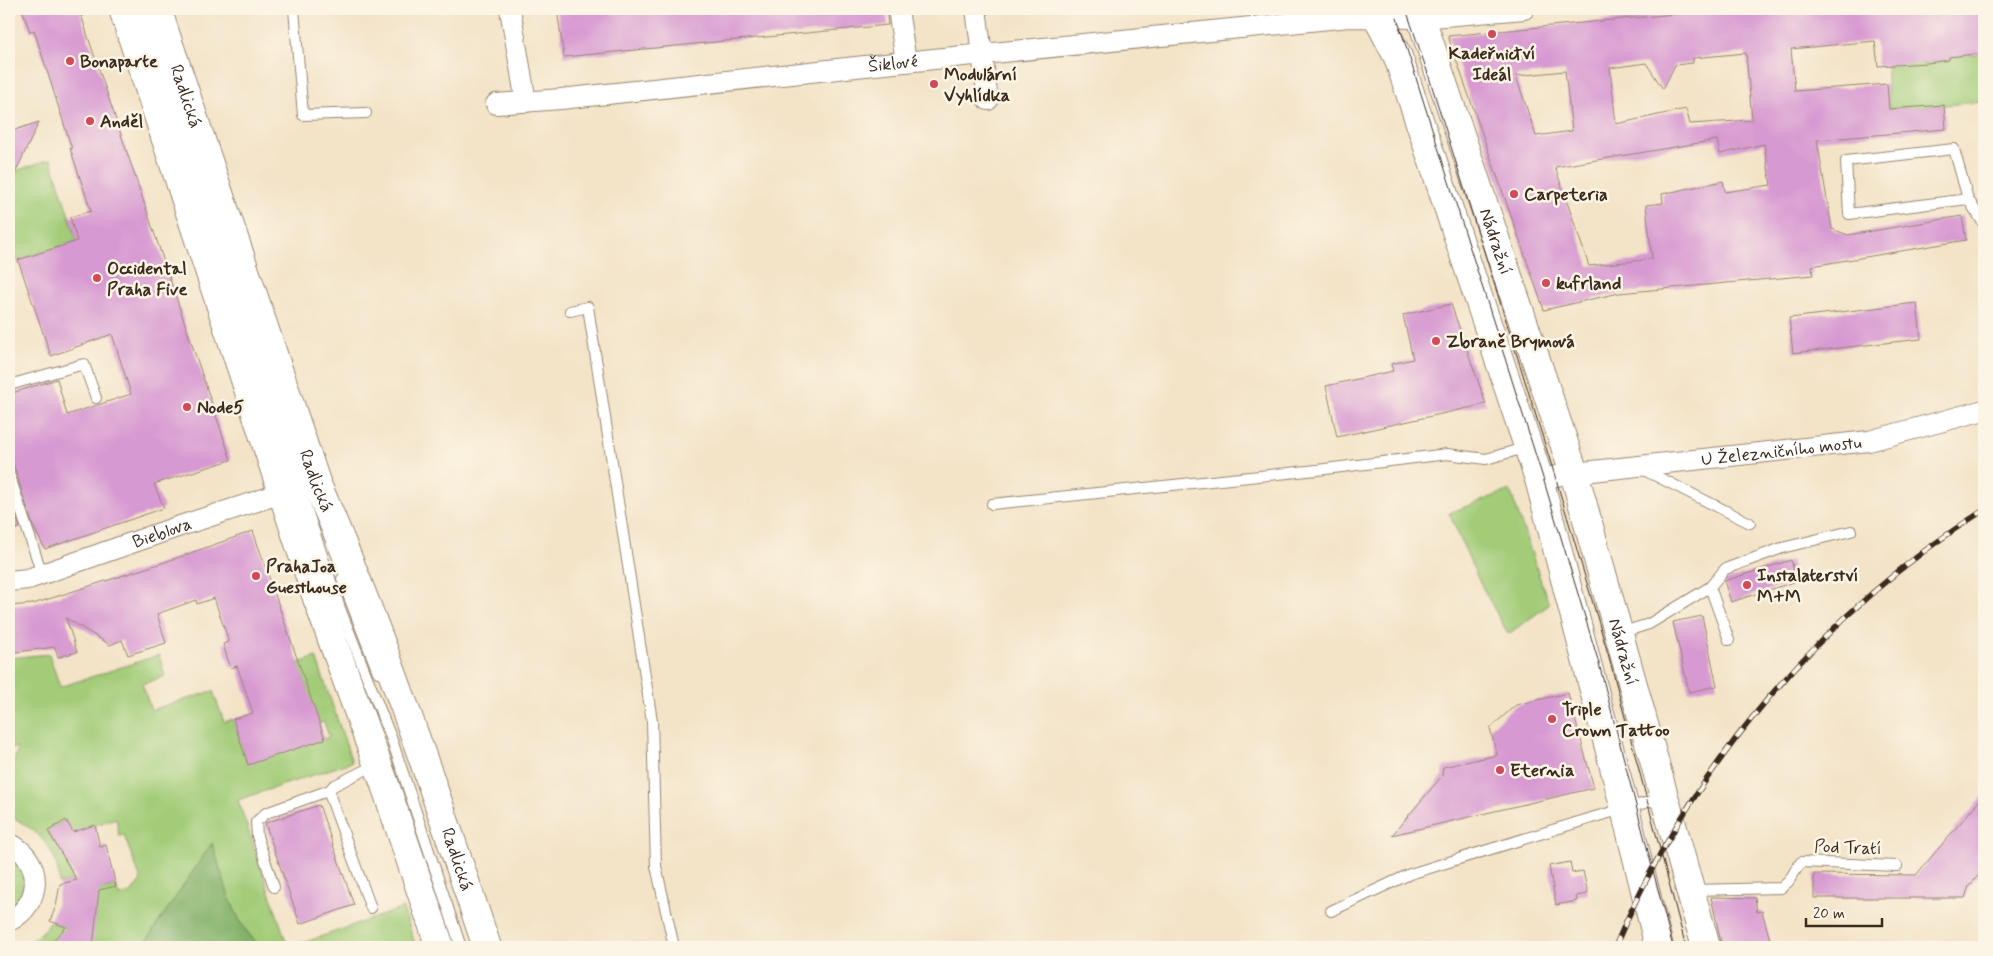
<svg xmlns="http://www.w3.org/2000/svg" width="1993" height="956" viewBox="0 0 1993 956" font-family="Mynerve,sans-serif">
	<style>
		.green { fill: #a2cc78; stroke: #6e7b4b; fill-rule: evenodd }
		.forest { fill: #81b068; stroke: #5e6d43 }
		.building { fill: #d799d1; fill-rule: evenodd }
		.lines { fill: none; stroke-linecap: round; stroke-linejoin: round }
		.lane-casing { stroke: #978672; stroke-width: 12 }
		.street-casing { stroke: #978672; stroke-width: 22 }
		.secondary-casing { stroke: #978672; stroke-width: 30 }
		.lane { stroke: #fff; stroke-width: 10 }
		.street { stroke: #fff; stroke-width: 20 }
		.secondary { stroke: #fff; stroke-width: 28 }
		.tram { stroke: #3b2a1e; stroke-width: 1 }
		.rail-casing { stroke: #3b2a1e; stroke-width: 5.5 }
		.rail { stroke: #fcf5e5; stroke-width: 4; stroke-dasharray: 11; stroke-linecap: butt }
		.poi-dot { fill: #d1495b; stroke: #fcf5e5; stroke-width: 2 }
		.labels { text-anchor: middle; stroke-width: 5; stroke-linejoin: round; paint-order: stroke }
		.poi-label { font-size: 18px; font-weight: bold; fill: #3b2a1e; stroke: #fcf5e5; text-anchor: start }
		.street-label { font-size: 18px; fill: #3b2a1e; stroke: #fcf5e5 }
	</style>
	<rect width="100%" height="100%" fill="#fcf5e5"/>
	<filter id="ink" filterUnits="userSpaceOnUse"><feTurbulence type="fractalNoise" baseFrequency=".02" numOctaves="2"/><feDisplacementMap in="SourceGraphic" scale="10" xChannelSelector="R" yChannelSelector="G"/><feConvolveMatrix kernelMatrix="1 2 1 2 8 2 1 2 1" color-interpolation-filters="sRGB"/></filter>
	<filter id="wash" filterUnits="userSpaceOnUse"><feTurbulence type="fractalNoise" baseFrequency=".0096" numOctaves="4" result="noise"/><feDisplacementMap in="SourceGraphic" scale="20" xChannelSelector="R" yChannelSelector="G"/><feGaussianBlur stdDeviation="1.12" result="paint"/><feColorMatrix in="noise" values="0 0 0 0 0 0 0 0 0 0 0 0 0 0 0 0 0 1.4 0 .05"/><feComposite in="paint" operator="in"/></filter>
	<g filter="url(#wash)">
		<rect width="100%" height="100%" fill="#f3e3c7"/>
		<g class="green">
			<polygon points="1984,53 1984,102 1889,109 1886,64 1920,60 1921,64 1949,60 1949,57"/>
			<polygon points="51,159 77,241 9,263 9,173"/>
			<polygon points="1510,490 1549,605 1508,634 1480,583 1449,513"/>
			<path d="M49 654 60 687 159 655 165 676 142 684 151 710 213 691 224 722 233 719 248 764 329 737 324 722 319 724 298 663 316 657 352 762 238 800 288 947H260L244 928 236 913 230 900 212 843 142 947H95L84 937 74 941 68 947H60L53 941 47 947H25L43 931 50 921 75 931 97 891 116 886 119 896 131 893 141 880 124 835 119 836 116 818 81 830 62 844 72 881 59 884C60 852 37 828 9 816V778L18 748H9V658ZM66 820 55 842H54L48 831Z"/>
			<path d="M9 855C32 875 27 892 9 913Z"/>
			<polygon points="403,908 416,947 291,947"/>
		</g>
		<path class="forest" d="M212 843C221 871 228 901 243 926 248 934 255 940 260 947H142Z"/>
		<g id="blocks">
			<g class="building">
				<polygon points="22,9 86,9 86,12 81,14 88,37 231,460 154,484 164,508 45,549 33,526 9,451 9,394 57,379 67,415 131,394 112,334 51,356 18,260 77,241 70,217 91,211 70,148 72,149 34,30 30,32"/>
				<polygon points="557,9 886,9 888,25 564,57"/>
				<path d="M1726 9H1984V53L1949 57V60L1927 63 1878 66 1875 41 1791 49 1795 91 1887 84 1889 109 1944 105 1946 129 1817 140 1832 229 1848 235 1962 216 1966 240 1812 266 1813 275 1619 293 1544 310 1448 36ZM1746 53 1752 120 1690 124 1686 109 1616 124 1610 68 1646 63 1663 89 1675 65 1693 63V58ZM1565 71 1572 131 1536 136 1516 76ZM1717 140 1720 154 1764 144 1771 185 1725 192 1723 181 1662 194 1663 203 1646 205 1652 259 1589 266 1555 167Z"/>
				<polygon points="39,122 9,186 9,132"/>
				<polygon points="1917,303 1921,339 1793,353 1789,318"/>
				<polygon points="1451,304 1486,404 1337,437 1326,386 1393,371 1391,364 1413,359 1403,315"/>
				<polygon points="12,504 20,528 9,530 9,505"/>
				<polygon points="253,531 325,739 248,765 233,719 253,713 237,666 231,668 227,657 223,644 229,642 214,598 197,604 196,600 157,614 166,643 128,655 122,640 110,645 66,618 77,652 58,657 55,647 9,653 9,606 33,604 159,564"/>
				<polygon points="1791,560 1797,581 1731,602 1724,581"/>
				<polygon points="1702,616 1717,686 1689,692 1673,622"/>
				<polygon points="1568,693 1594,788 1392,835 1442,776 1443,767 1497,755 1490,728 1516,705"/>
				<polygon points="1984,795 1984,869 1969,886 1965,898 1814,898 1814,874 1916,875"/>
				<polygon points="319,805 354,905 300,924 265,823"/>
				<polygon points="66,820 73,832 95,825 100,847 106,845 116,886 99,890 93,947 47,947 66,927 50,921 56,906 60,884 77,880 48,831"/>
				<polygon points="1570,862 1572,873 1583,871 1588,894 1576,896 1577,901 1556,905 1549,866"/>
				<polygon points="1711,897 1755,898 1757,912 1762,911 1772,947 1722,947"/>
			</g>
		</g>
	</g>
	<g filter="url(#ink)">
		<use href="#blocks" fill-opacity="0" stroke="#978672" stroke-width="1"/>
		<g class="lines">
			<g class="lane-casing">
				<g id="lane">
					<polyline points="138,9 341,611 392,740 461,947"/>
					<polyline points="294,9 303,115 366,113"/>
					<polyline points="1968,199 1849,214 1846,161 1954,149 1968,199 1984,224"/>
					<polyline points="570,311 588,307 652,721 656,866 674,947"/>
					<polyline points="9,385 84,364 96,398"/>
					<polyline points="1642,469 1750,523"/>
					<polyline points="9,474 42,574"/>
					<polyline points="992,504 1317,470 1447,454 1486,459 1514,451 1526,444"/>
					<polyline points="342,579 378,672"/>
					<polyline points="1710,587 1729,640"/>
					<polyline points="1620,633 1649,624 1710,587 1725,569 1782,548 1851,531"/>
					<polyline points="274,887 257,836 256,822 266,813 330,790"/>
					<polyline points="1692,890 1781,888 1788,882 1801,862 1897,866"/>
					<polyline points="371,908 330,796 330,790 333,786 377,764"/>
					<polyline points="1331,911 1410,874 1598,816 1663,798"/>
				</g>
			</g>
			<g class="street-casing">
				<g id="street">
					<polyline points="510,9 526,102"/>
					<polyline points="898,9 906,62"/>
					<polyline points="976,9 988,100"/>
					<path id="s1" d="M496 104 561 99 865 66 1349 17 1422 18 1524 9"/>
					<path id="s2" d="M1539 479 1574 473 1869 441 1984 410"/>
					<path id="s3" d="M9 581 28 579 177 527 316 482"/>
					<path d="M9 843C44 860 43 904 9 921"/>
				</g>
			</g>
			<g class="secondary-casing">
				<g id="secondary">
					<polyline points="123,9 318,601 383,779 440,947"/>
					<path id="s4" d="M157 9 316 482C382 634 435 791 487 947"/>
					<polyline points="1373,9 1398,57 1539,479 1625,809 1659,947"/>
					<path id="s5" d="M1418 9 1574 473 1706 947"/>
				</g>
			</g>
			<use href="#lane" class="lane"/>
			<use href="#street" class="street"/>
			<use href="#secondary" class="secondary"/>
			<g class="tram">
				<polyline points="1406,9 1429,77 1555,476 1609,657 1686,947"/>
				<polyline points="1397,18 1543,478 1598,660 1673,947"/>
			</g>
			<g class="rail-casing">
				<path id="rail" d="M1615 947C1690 769 1821 613 1984 510"/>
			</g>
			<use href="#rail" class="rail"/>
		</g>
	</g>
	<g class="poi-dot">
		<circle cx="1492" cy="34" r="5"/>
		<circle cx="70" cy="61" r="5"/>
		<circle cx="934" cy="84" r="5"/>
		<circle cx="90" cy="121" r="5"/>
		<circle cx="1514" cy="194" r="5"/>
		<circle cx="97" cy="278" r="5"/>
		<circle cx="1546" cy="283" r="5"/>
		<circle cx="1436" cy="341" r="5"/>
		<circle cx="187" cy="407" r="5"/>
		<circle cx="256" cy="576" r="5"/>
		<circle cx="1747" cy="585" r="5"/>
		<circle cx="1552" cy="719" r="5"/>
		<circle cx="1500" cy="770" r="5"/>
	</g>
	<g class="labels">
		<g class="poi-label">
			<text x="1492" y="59" text-anchor="middle">Kadeřnictví<tspan x="1492" dy="21">Ideál</tspan></text>
			<text x="80" y="67">Bonaparte</text>
			<text x="944" y="80">Modulární<tspan x="944" dy="21">Vyhlídka</tspan></text>
			<text x="100" y="127">Anděl</text>
			<text x="1524" y="200">Carpeteria</text>
			<text x="107" y="274">Occidental<tspan x="107" dy="21">Praha Five</tspan></text>
			<text x="1556" y="289">kufrland</text>
			<text x="1446" y="347">Zbraně Brymová</text>
			<text x="197" y="413">Node5</text>
			<text x="266" y="572">PrahaJoa<tspan x="266" dy="21">Guesthouse</tspan></text>
			<text x="1757" y="581">Instalaterství<tspan x="1757" dy="21">M+M</tspan></text>
			<text x="1562" y="715">Triple<tspan x="1562" dy="21">Crown Tattoo</tspan></text>
			<text x="1510" y="776">Eternia</text>
		</g>
		<g class="street-label">
			<text dy="6" stroke="none"><textPath href="#s1" startOffset="399">Šiklové</textPath></text>
			<text dy="6" stroke="none"><textPath href="#s4" startOffset="92">Radlická</textPath></text>
			<text dy="6" stroke="none"><textPath href="#s5" startOffset="245">Nádražní</textPath></text>
			<text dy="6" stroke="none"><textPath href="#s2" startOffset="244">U Železničního mostu</textPath></text>
			<text dy="6" stroke="none"><textPath href="#s4" startOffset="498">Radlická</textPath></text>
			<text dy="6" stroke="none"><textPath href="#s3" startOffset="161">Bieblova</textPath></text>
			<text dy="6" stroke="none"><textPath href="#s5" startOffset="675">Nádražní</textPath></text>
			<text transform="translate(1848 847) rotate(2)" y="6">Pod Tratí</text>
			<text dy="6" stroke="none"><textPath href="#s4" startOffset="902">Radlická</textPath></text>
		</g>
	</g>
	<rect width="1993" height="956" fill="none" stroke="#fcf5e5" stroke-width="30"/>
	<path d="M1806 918v8h76v-8" fill="none" stroke="#3b2a1e" stroke-width="2.5"/>
	<text x="1813" y="918" font-size="15" fill="#3b2a1e" stroke="#fcf5e5" stroke-width="4" paint-order="stroke">20 m</text>
</svg>
